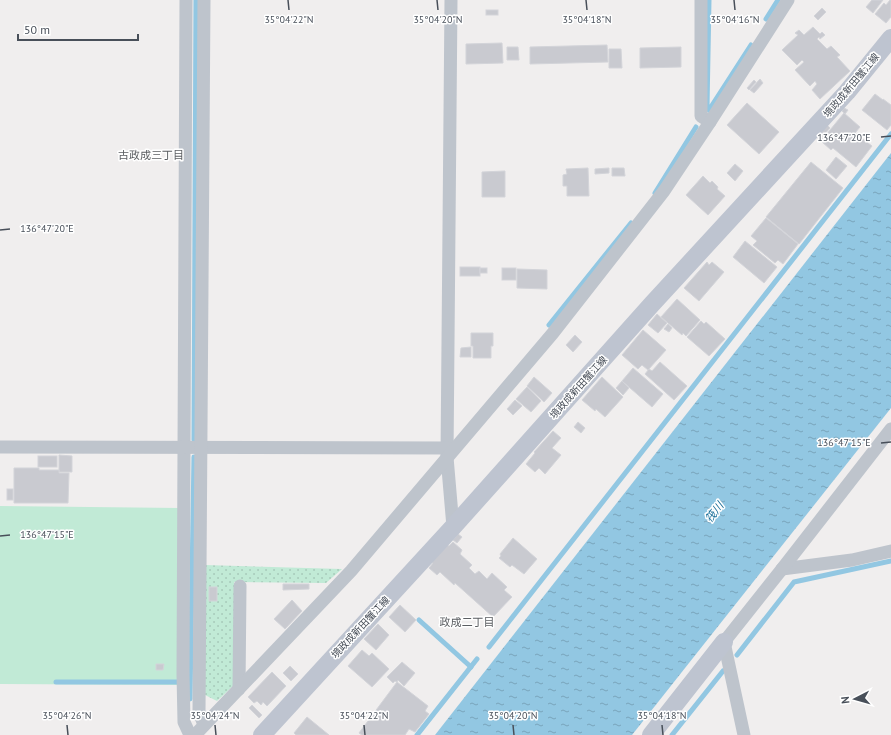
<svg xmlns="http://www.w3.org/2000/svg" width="891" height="735" viewBox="0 0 891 735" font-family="'PT Sans','Noto Sans JP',sans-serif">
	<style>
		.grass { fill: url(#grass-dots) }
		.garden { fill: #c1ead6 }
		.water { fill: url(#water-ripples) }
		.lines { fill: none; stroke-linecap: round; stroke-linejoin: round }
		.stream { stroke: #92c7e2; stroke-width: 5 }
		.building { fill: #c9cad0; stroke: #d3d4d9 }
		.street { stroke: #bec4cc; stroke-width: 13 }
		.secondary { stroke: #bec4d0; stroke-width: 18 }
		.ticks { fill: none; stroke: #484f59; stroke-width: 1.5 }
		.labels { text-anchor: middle; stroke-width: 3; stroke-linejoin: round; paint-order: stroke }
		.street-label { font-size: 10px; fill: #484f59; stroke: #fff }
		.neighbourhood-label { font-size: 11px; fill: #5b5e62; stroke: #fff }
		.water-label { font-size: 11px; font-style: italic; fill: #1b6f99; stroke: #fff }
		.ticks-label { font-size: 10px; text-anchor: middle; fill: #484f59; stroke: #fff; stroke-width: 3; stroke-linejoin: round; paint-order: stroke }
	</style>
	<defs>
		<pattern id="grass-dots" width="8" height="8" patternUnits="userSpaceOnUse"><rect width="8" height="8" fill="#c1ead6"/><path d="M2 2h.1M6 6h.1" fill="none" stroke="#a7caba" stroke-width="1.8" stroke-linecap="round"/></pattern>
		<pattern id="water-ripples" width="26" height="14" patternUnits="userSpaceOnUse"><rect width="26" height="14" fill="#92c7e2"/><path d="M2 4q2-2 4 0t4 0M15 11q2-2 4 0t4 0" fill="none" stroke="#79a4ba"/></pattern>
	</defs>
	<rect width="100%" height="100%" fill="#f0eeee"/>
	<polygon class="grass" points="205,565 342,569 326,583 234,582 234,685 217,701 203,694"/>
	<polygon class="garden" points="0,506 180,508 179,685 0,684"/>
	<polygon class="water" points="891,153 891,408 632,735 435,735"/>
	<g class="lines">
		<g class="stream">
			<polyline points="709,0 707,107 709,110 751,45"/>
			<polyline points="766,19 778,0"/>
			<polyline points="655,193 696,127"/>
			<polyline points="549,325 631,223"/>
			<polyline points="194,440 196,0"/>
			<polyline points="419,620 471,667"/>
			<polyline points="489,647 891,134"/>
			<polyline points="737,655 794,582 891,561"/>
			<polyline points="56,682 179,682"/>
			<polyline points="190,699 194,457"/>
			<polyline points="417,735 477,659"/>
			<polyline points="672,735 723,671"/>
		</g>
	</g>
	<g class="building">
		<polygon points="872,0 883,0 873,13 866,7"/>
		<polygon points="890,0 891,0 891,17 886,23 875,14 884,3 886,5"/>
		<polygon points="822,8 826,12 818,20 814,16"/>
		<rect x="486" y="10" width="12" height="5"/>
		<polygon points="813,27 820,34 822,32 825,35 820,39 819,37 817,39 827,49 831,46 840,55 837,57 850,71 820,99 812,90 817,84 815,81 810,86 795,70 804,62 802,60 797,65 782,50 798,35 795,33 799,30 804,35"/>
		<polygon points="502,43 503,63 466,64 466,44"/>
		<polygon points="607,45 608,62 530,64 530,47"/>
		<polygon points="507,47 518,47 519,60 507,60"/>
		<polygon points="681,47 681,67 640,68 640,48"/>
		<polygon points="609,49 621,49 622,68 609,68"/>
		<polygon points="760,79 763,83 754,93 750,90"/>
		<polygon points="754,80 756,82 749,90 747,88"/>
		<polygon points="875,94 883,100 883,99 891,105 891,125 887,130 862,110"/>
		<polygon points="747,103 779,132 759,154 727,125"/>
		<polygon points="844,108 848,110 845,114 842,111"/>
		<polygon points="844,113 860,127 855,133 872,146 856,167 833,148 831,150 821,141"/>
		<polygon points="827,125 830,128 823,136 820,134"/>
		<polygon points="836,157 847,166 836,179 826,170"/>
		<polygon points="811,162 843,188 799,244 766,217"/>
		<polygon points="735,164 743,171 735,181 727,173"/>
		<polygon points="588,168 589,196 567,196 567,186 563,186 563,175 567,174 566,169"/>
		<polygon points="609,168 609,173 595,174 595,169"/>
		<polygon points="612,168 624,168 625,176 612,176"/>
		<polygon points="505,171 505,197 482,197 482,172"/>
		<polygon points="703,176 710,183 712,181 718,187 717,189 725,196 708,215 686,195"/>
		<polygon points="766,218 798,244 783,264 778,260 775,263 753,245 757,241 751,236"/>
		<polygon points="745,241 777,267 764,283 733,257"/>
		<polygon points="707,262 709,265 712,262 724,272 699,301 684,288"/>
		<rect x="460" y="267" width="20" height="9"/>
		<rect x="480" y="268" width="7" height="5"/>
		<rect x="502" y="268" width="14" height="12"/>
		<polygon points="517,269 547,270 547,289 517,288"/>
		<polygon points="677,299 700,320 686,336 683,333 682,335 661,317"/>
		<polygon points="657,314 667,323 658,333 648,325"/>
		<polygon points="701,321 704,324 706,322 725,339 709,356 687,337"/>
		<polygon points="668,324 672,328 669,332 664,329"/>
		<polygon points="643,330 666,350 648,370 642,365 638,369 622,355"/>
		<polygon points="471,333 493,333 493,346 491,346 491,358 473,358 473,346 471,346"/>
		<polygon points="575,335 582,342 573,352 566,345"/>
		<polygon points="471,347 471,357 460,357 461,348"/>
		<polygon points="660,362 687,386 674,400 645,374 649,369 652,371"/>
		<polygon points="633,368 663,394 652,407 622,381"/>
		<polygon points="534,377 552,393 544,402 527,386"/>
		<polygon points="602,377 623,397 605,417 596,409 595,411 582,400"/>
		<polygon points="622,381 629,388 623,395 616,388"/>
		<polygon points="527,387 541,401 531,412 516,399"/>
		<polygon points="515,400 522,406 513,415 507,409"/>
		<polygon points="578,422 585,428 581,433 574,427"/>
		<polygon points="553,431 561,438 552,448 561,455 545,474 539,468 535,472 526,464 535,453 534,452"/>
		<polygon points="59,455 72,456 72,472 59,472"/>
		<rect x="38" y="456" width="19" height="11"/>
		<polygon points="14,468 39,468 39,470 59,470 59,473 69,473 68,503 14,503"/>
		<rect x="7" y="489" width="6" height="11"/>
		<polygon points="458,534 462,537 457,543 453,540"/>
		<polygon points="513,538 537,559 524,574 512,565 510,567 499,558 501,556 500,554"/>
		<polygon points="453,542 462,550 460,554 472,565 469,568 475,574 479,571 487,579 492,573 507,587 504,590 512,597 493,617 455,583 454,585 440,572 437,575 429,568 433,563 432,562 447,545 449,546"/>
		<polygon points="283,584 309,584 309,589 283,590"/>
		<rect x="209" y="587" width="8" height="14"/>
		<polygon points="292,600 302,611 285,629 274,619"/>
		<polygon points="400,605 416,620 405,632 389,617"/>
		<polygon points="378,624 389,635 376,650 364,639"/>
		<polygon points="362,650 369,656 372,653 389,669 372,687 348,666"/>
		<polygon points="402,662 415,673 404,686 398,680 397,682 395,681 393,683 387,677"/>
		<polygon points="156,664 164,664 163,670 156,670"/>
		<polygon points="290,666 298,674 291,681 283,673"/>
		<polygon points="272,672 286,686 267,706 263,702 261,705 257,701 254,703 248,697"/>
		<polygon points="397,682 428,706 425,711 429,714 415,732 409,729 405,735 362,735 359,733"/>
		<polygon points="252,705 262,715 259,718 249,708"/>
		<polygon points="307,717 329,735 296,735 294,733"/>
	</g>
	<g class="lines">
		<g class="street">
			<polyline points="186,0 183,674 184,722 190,735"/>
			<polyline points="451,0 447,457 453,527"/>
			<polyline points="701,0 701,116 710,122"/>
			<polyline points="0,447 448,448"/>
			<polyline points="782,569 852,560 891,551"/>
			<polyline points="239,689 240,586"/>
			<polyline points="204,725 199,712 204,0"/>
			<polyline points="195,735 351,571 553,333 664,191 710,122 788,0"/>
			<polyline points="744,735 724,642 782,569 891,429"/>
		</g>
		<g class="secondary">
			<polyline points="262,735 453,527 652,304 847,92 891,38"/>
			<polyline points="651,735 724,642"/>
		</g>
	</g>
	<path class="ticks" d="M288 0 289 10M437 0 438 10M586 0 587 10M734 0 735 10M881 137 891 136M0 230 10 229M881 443 891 442M0 536 10 535M67 725 68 735M215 725 216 735M364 725 365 735M513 725 514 735M662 725 663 735"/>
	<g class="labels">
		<g class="street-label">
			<text transform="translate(851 85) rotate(-50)" y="4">境政成新田蟹江線</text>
			<text transform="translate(578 387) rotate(-48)" y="4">境政成新田蟹江線</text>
			<text transform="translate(360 627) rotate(-47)" y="4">境政成新田蟹江線</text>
		</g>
		<g class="neighbourhood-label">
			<text x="151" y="159">古政成三丁目</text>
			<text x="467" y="626">政成二丁目</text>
		</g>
		<g class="water-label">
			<text transform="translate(714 512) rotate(-52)" y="4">筏川</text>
		</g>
	</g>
	<g class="ticks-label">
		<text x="289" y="23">35°04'22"N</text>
		<text x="438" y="23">35°04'20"N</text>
		<text x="587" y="23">35°04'18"N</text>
		<text x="735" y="23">35°04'16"N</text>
		<text x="844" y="141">136°47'20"E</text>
		<text x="47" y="232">136°47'20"E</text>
		<text x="844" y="446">136°47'15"E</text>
		<text x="47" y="538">136°47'15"E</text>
		<text x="67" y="719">35°04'26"N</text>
		<text x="215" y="719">35°04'24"N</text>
		<text x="364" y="719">35°04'22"N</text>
		<text x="513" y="719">35°04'20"N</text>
		<text x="662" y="719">35°04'18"N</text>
	</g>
	<g transform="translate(855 699) rotate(264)" stroke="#ffffff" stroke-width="3" paint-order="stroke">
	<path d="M0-3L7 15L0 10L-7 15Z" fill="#484f59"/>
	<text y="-6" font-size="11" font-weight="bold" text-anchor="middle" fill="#484f59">N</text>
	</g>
	<path d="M18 34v6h120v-6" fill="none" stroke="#484f59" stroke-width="2"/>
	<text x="24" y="34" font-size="12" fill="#484f59" stroke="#ffffff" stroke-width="3" paint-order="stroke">50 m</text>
</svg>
